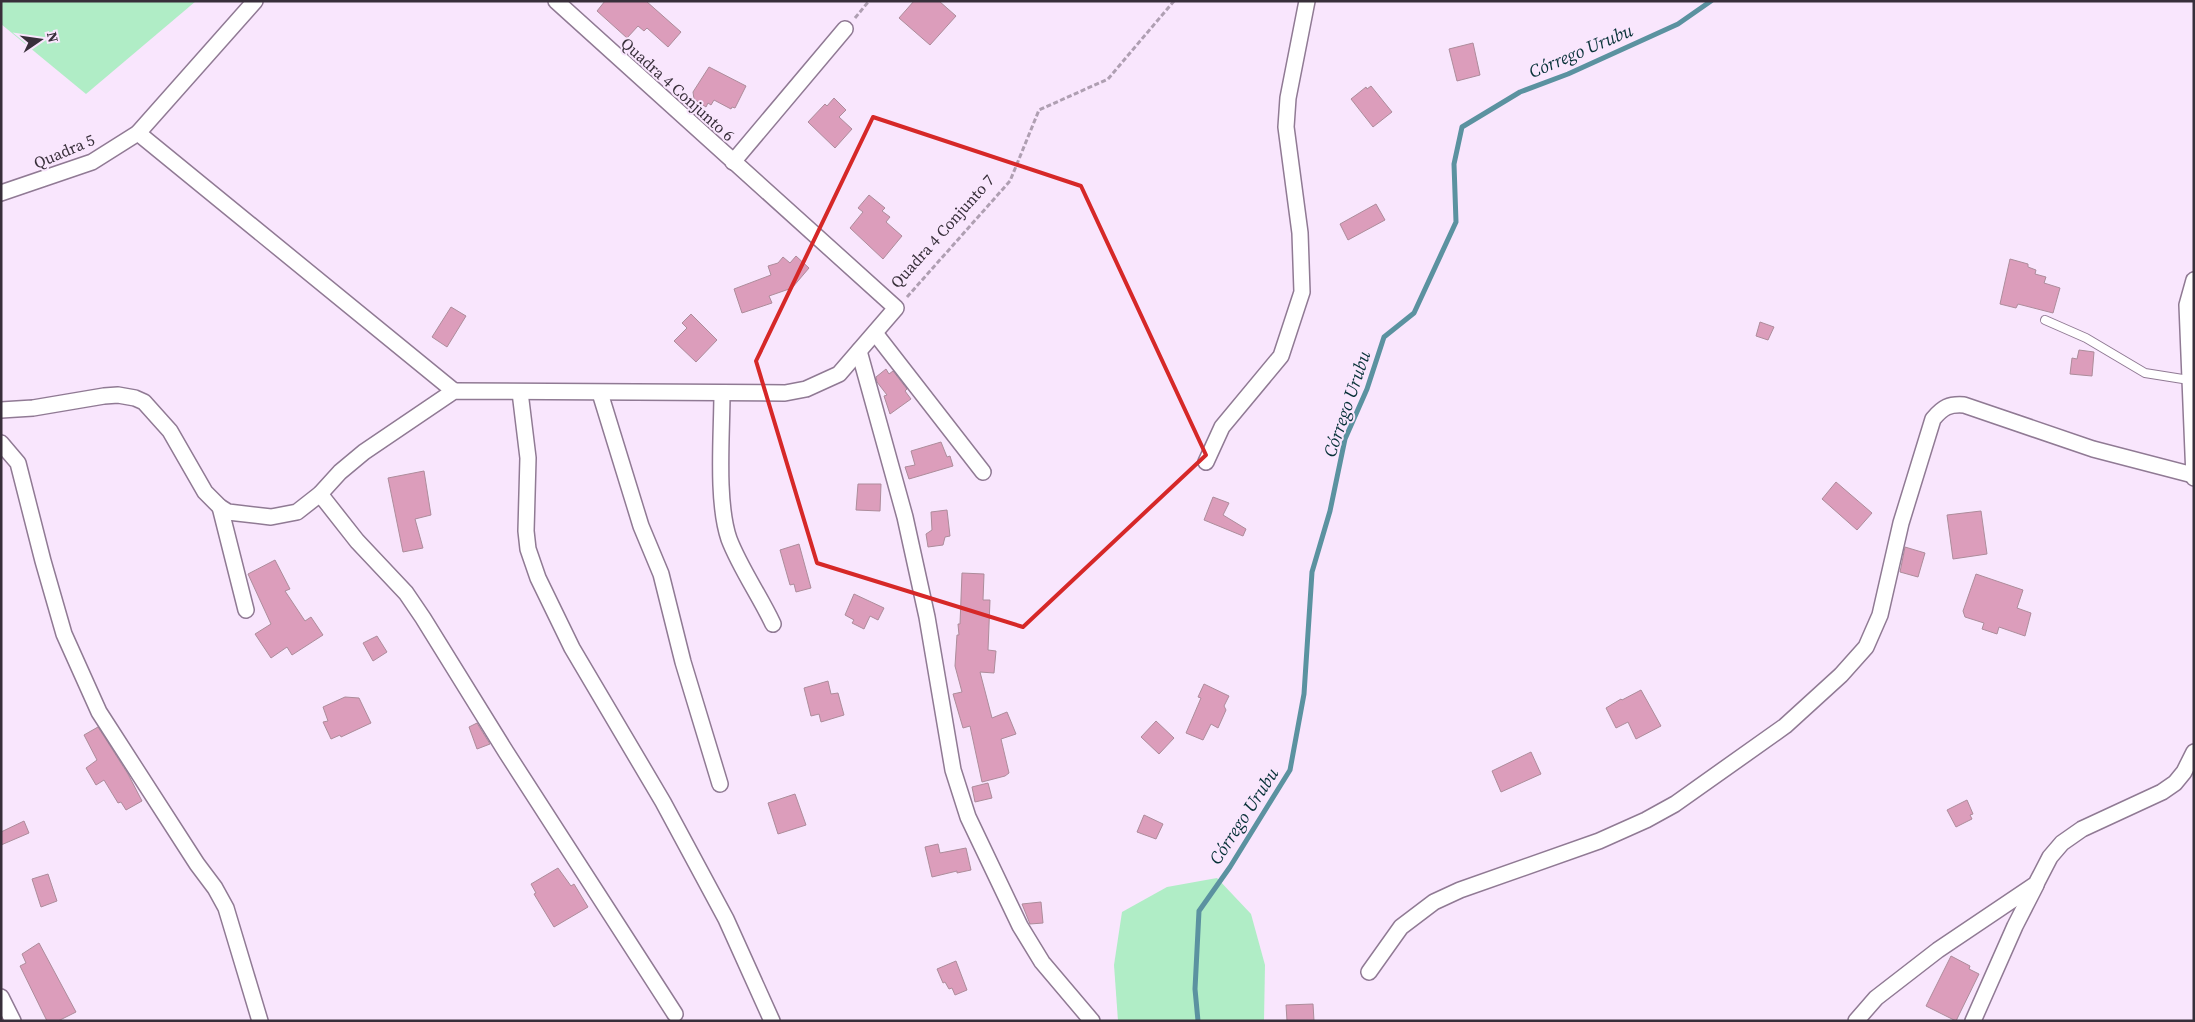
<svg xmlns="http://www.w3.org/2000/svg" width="2195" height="1022" viewBox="0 0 2195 1022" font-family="'Source Serif 4',serif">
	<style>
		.green { fill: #b0edc6 }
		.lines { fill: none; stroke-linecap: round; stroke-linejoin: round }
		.stream { stroke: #5b92a0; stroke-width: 5 }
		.building { fill: #dc9dbb; stroke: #ad8c9b }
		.service-casing { stroke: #907a94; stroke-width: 10 }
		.minor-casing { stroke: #907a94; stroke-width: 18 }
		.path { stroke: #af9fb2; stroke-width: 3; stroke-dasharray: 5 2.5; stroke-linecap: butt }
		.service { stroke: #fff; stroke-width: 8 }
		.minor { stroke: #fff; stroke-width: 15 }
		.marked { fill: none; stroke: #d62828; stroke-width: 4; stroke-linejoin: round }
		.labels { text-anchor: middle; stroke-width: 4; stroke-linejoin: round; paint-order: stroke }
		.street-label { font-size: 16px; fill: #382f3a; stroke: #f9e6fd }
		.water-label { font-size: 18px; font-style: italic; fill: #073138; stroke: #f9e6fd }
	</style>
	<rect width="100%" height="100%" fill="#f9e6fd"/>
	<g class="green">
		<polygon points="1,1 196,1 86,94 1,24"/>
		<polygon points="1217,878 1251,914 1265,965 1264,1021 1118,1021 1114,965 1122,912 1167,887"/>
	</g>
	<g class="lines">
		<polyline class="stream" points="1198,1021 1195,989 1199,911 1230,867 1290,770 1304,694 1312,572 1330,511 1345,439 1367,389 1384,337 1414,313 1456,222 1454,164 1462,127 1520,92 1568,74 1678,24 1711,1"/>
	</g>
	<g class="building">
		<polygon points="605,1 646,1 681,32 668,47 647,28 644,31 638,26 627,38 597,11"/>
		<polygon points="914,1 939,1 956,16 930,45 899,18"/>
		<polygon points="1473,43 1480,75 1457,81 1449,49"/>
		<polygon points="709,67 746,86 735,108 732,107 731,109 714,100 711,105 708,103 706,107 694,99 693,92"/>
		<polygon points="1371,86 1392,112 1373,127 1351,99 1366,87 1367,89"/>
		<polygon points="834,98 846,110 839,117 852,129 835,148 808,122 825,104 827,106"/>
		<polygon points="869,195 885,208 882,211 890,217 886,222 902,236 883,259 850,228 863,212 858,208"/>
		<polygon points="1376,204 1385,220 1348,240 1340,224"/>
		<polygon points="796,256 809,268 792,288 769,296 772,303 742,313 734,289 771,275 768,266 778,263 783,257 790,263"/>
		<polygon points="2010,259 2028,264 2028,267 2036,270 2035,274 2046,277 2044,283 2060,288 2053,313 2018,304 2016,308 2000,304"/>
		<polygon points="451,307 466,316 447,347 432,337"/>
		<polygon points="691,314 717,340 696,362 674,341 687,328 682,323"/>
		<polygon points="1760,322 1774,327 1768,340 1756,336"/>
		<polygon points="2079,350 2094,352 2092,376 2070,374 2072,358 2077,359"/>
		<polygon points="886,369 889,374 893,371 907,389 905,391 911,399 890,414 884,396 887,395 877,382 876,377"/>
		<polygon points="941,442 947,457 950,456 953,466 909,479 905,467 915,465 911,451"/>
		<polygon points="424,471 431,515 415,519 423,548 403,552 388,478"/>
		<polygon points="1836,482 1872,513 1857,530 1822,499"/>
		<polygon points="858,484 881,484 880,511 856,510"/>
		<polygon points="1213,497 1229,503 1223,515 1246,529 1243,536 1204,520"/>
		<polygon points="947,510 950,536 945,537 943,545 928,547 926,534 932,530 931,512"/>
		<polygon points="1981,511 1987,554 1953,559 1947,515"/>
		<polygon points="799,544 811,588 796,592 794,584 790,585 780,550"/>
		<polygon points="1905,547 1925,553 1918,577 1900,572"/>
		<polygon points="275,560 290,589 285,591 305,621 311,617 323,635 292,655 287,647 271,658 255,634 271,624 248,574"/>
		<polygon points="962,573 984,574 983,600 990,600 988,650 996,651 994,673 980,672 992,718 1007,712 1016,734 1001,739 1009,773 1005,776 982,782 970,726 963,728 953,694 962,692 955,666 957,635 959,635 958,624 960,624"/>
		<polygon points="1976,574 2023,590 2017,608 2031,613 2025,636 1999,627 1997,634 1982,629 1984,623 1965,617 1963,611"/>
		<polygon points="854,594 884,608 878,620 870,616 864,629 852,623 854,620 845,615"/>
		<polygon points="377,636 387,652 373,661 363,643"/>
		<polygon points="828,681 831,694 838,693 844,715 821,722 819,714 811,716 804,688"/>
		<polygon points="1204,684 1229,696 1224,706 1226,710 1218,728 1211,724 1203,740 1186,733 1201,698 1198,697"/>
		<polygon points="1641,690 1661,726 1636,739 1628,722 1616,728 1606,708 1621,699 1622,700"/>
		<polygon points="345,697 359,698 371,723 341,737 340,735 331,739 323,722 328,721 323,707"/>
		<polygon points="1156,721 1174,738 1159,754 1141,737"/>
		<polygon points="477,723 490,744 477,749 469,727"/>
		<polygon points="98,727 128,774 142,801 126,810 121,802 118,803 104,780 96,785 86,768 97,760 84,735"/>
		<polygon points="1531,752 1541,774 1501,792 1492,771"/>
		<polygon points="988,783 992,798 975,802 972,787"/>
		<polygon points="795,794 806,825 778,834 768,803"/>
		<polygon points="1967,800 1973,814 1970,815 1972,819 1956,827 1947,810"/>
		<polygon points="1144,815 1163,824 1156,839 1137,832"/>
		<polygon points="24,821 29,833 1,845 1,832"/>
		<polygon points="938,844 940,853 966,848 971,870 957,873 957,871 932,877 925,847"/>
		<polygon points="558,868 571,886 574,884 588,907 554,927 534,894 536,893 531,884"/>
		<polygon points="48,874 57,901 41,907 32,879"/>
		<polygon points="1041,902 1043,923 1030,924 1022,904"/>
		<polygon points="39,943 76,1012 58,1021 47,1021 20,966 26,963 22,954"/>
		<polygon points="1951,956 1970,966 1969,969 1979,974 1956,1021 1926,1006"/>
		<polygon points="956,961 967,990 955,995 952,988 949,989 945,982 943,983 937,969"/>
		<polygon points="1313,1004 1314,1021 1287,1021 1286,1005"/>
	</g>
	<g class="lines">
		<g class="service-casing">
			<polyline id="service" points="2045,320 2086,338 2145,373 2189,380"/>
		</g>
		<g class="minor-casing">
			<g id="minor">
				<polyline points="138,133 454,391"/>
				<polyline points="733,162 845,29"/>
				<polyline points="1,193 92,162 138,133 255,1"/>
				<polyline points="2194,280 2187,305 2194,478"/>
				<polyline points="875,333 983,472"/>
				<polyline points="859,351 905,517 927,617 953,770 968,817 1020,926 1042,962 1092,1021"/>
				<polyline points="520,392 528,458 526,531 528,549 538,578 572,648 663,802 726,919 772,1021"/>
				<polyline points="600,393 641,526 661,574 683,662 720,784"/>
				<path d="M722 393C722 434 716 501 729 539 740 568 760 596 773 624"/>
				<polyline points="1,410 33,408 104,396 118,395 135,398 144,402 170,431 205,492 220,507 228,512 271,517 297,512 320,494 340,472 364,452 454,391 785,393 806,389 839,374 896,308 556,1"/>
				<polyline points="1,443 18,463 43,561 64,634 99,712 197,864 215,888 226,908 260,1021"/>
				<polyline points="1206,462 1222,427 1281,356 1302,292 1300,233 1286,127 1288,98 1307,1"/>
				<polyline points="320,494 357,541 406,593 423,618 506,752 675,1014"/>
				<polyline points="220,507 246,610"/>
				<path d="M1369 972 1401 927 1434 902 1460 890 1599 841 1646 820 1675 804 1785 726 1841 675 1866 647 1880 615 1901 523 1933 419C1943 407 1949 404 1964 405L2093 449 2193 475"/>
				<polyline points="1,997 13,1021"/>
				<polyline points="1856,1021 1876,998 1938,950 2036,884 2050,857 2062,843 2082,829 2162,792 2175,783 2184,772 2194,752"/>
				<polyline points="1973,1021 2015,926 2036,885"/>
			</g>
		</g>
		<g class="path">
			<polyline points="855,18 869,1"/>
			<polyline points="907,297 1010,181 1039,110 1108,79 1174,1"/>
		</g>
		<use href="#service" class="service"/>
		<use href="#minor" class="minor"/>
	</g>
	<path class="marked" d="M873 117 1081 186 1206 455 1023 627 817 563 756 361Z"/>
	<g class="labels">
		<g class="street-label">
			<text transform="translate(678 89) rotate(42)" y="6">Quadra 4 Conjunto 6</text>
			<text transform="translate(64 151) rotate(-23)" y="6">Quadra 5</text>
			<text transform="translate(942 231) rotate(-48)" y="6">Quadra 4 Conjunto 7</text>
		</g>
		<g class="water-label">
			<text transform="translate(1581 51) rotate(-23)" y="6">Córrego Urubu</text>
			<text transform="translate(1347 404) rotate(-71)" y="6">Córrego Urubu</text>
			<text transform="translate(1244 816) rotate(-57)" y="6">Córrego Urubu</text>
		</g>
	</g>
	<rect width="2195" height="1022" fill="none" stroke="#382f3a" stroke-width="5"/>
	<g transform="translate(40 40) rotate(77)" stroke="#f9e6fd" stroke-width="4" paint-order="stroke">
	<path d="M0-4L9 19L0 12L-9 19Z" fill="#382f3a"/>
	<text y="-8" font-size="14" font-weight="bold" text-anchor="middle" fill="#382f3a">N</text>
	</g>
</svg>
